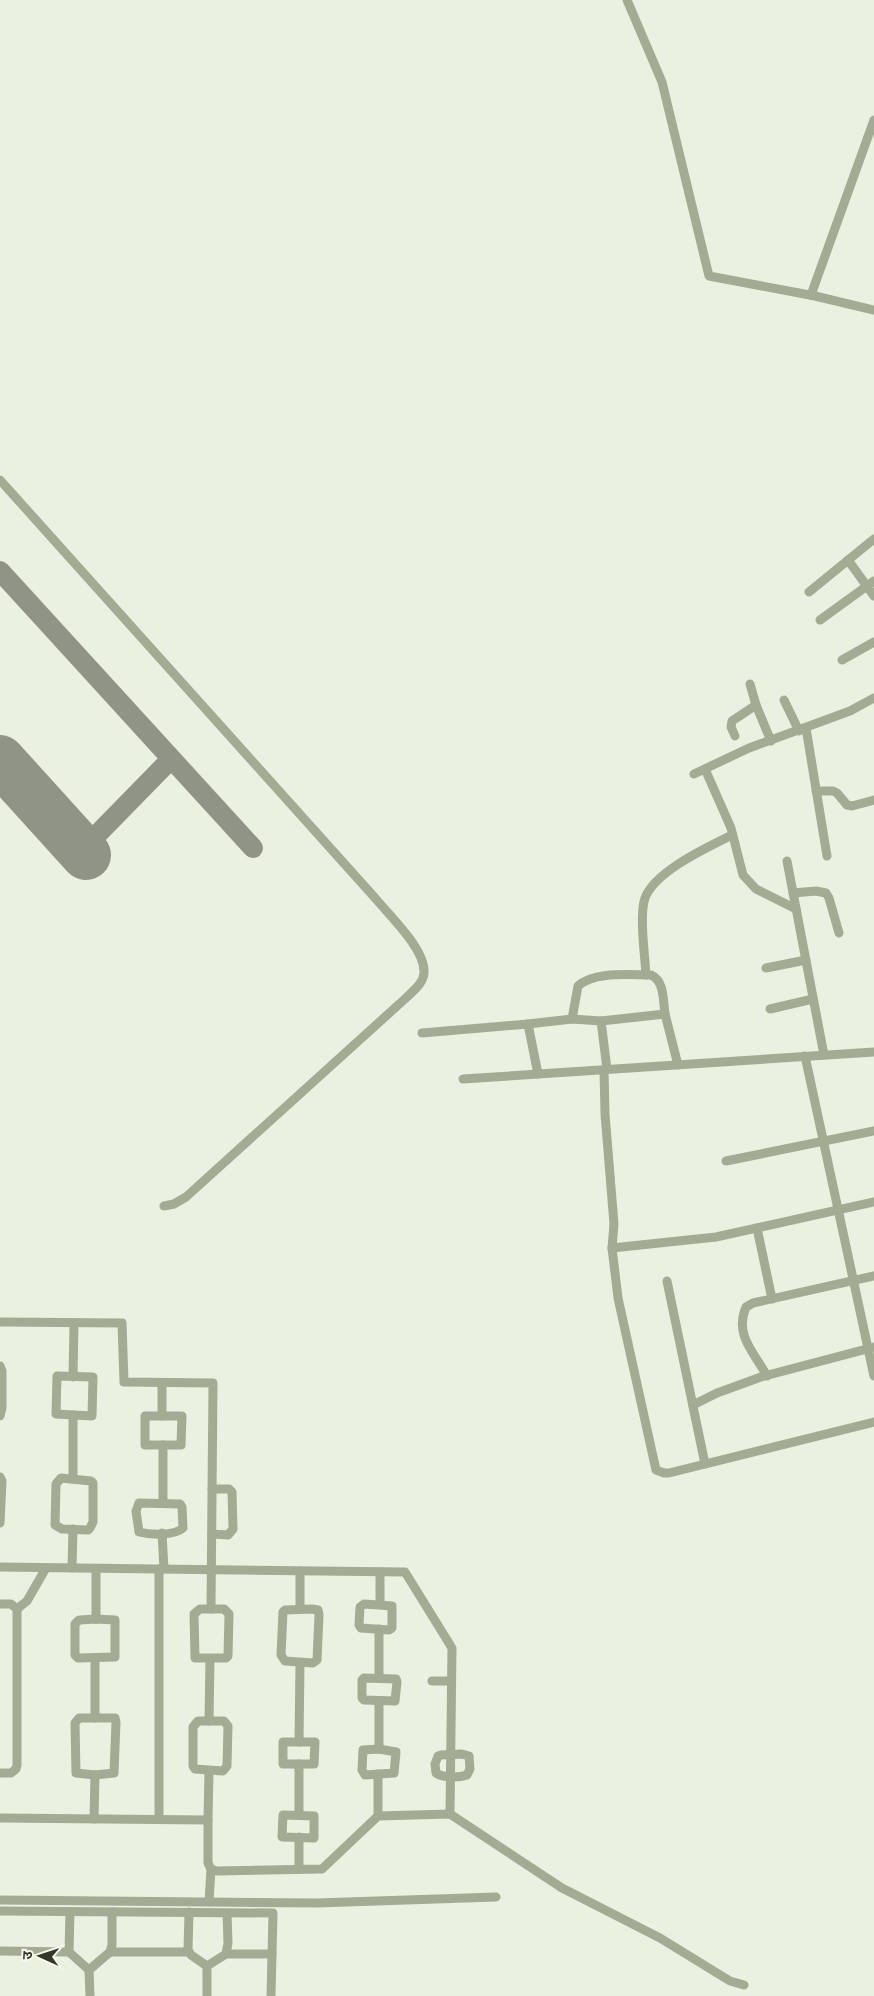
<svg xmlns="http://www.w3.org/2000/svg" width="874" height="1996" viewBox="0 0 874 1996" font-family="Roboto,'Noto Sans Devanagari',sans-serif">
	<style>
		.lines { fill: none; stroke-linecap: round; stroke-linejoin: round }
		.taxiway { stroke: #909486; stroke-width: 20 }
		.runway { stroke: #909486; stroke-width: 50 }
		.minor { stroke: #a4ab93; stroke-width: 9 }
	</style>
	<rect width="100%" height="100%" fill="#eaf1e0"/>
	<g class="lines">
		<g class="taxiway">
			<polyline points="0,571 253,848"/>
			<polyline points="82,850 171,759"/>
		</g>
		<polyline class="runway" points="0,760 86,855"/>
		<g class="minor">
			<polyline points="627,0 662,82 709,276 815,296 874,310"/>
			<polyline points="811,295 874,120"/>
			<path d="M0 480 376 899C390 916 425 949 424 972 424 983 413 991 407 997L186 1197 174 1204 164 1206"/>
			<polyline points="848,560 874,596"/>
			<polyline points="809,592 874,539"/>
			<polyline points="820,620 874,581"/>
			<polyline points="842,660 874,642"/>
			<polyline points="750,684 756,705 771,741"/>
			<polyline points="784,700 799,731"/>
			<polyline points="806,728 827,856"/>
			<polyline points="735,736 731,727 732,721 756,705"/>
			<polyline points="705,769 731,828 743,875 756,889 796,909"/>
			<polyline points="694,774 749,748 850,711 874,698"/>
			<polyline points="816,791 833,791 837,793 847,805 852,806 874,800"/>
			<polyline points="787,861 824,1055"/>
			<polyline points="793,893 816,891 826,893 829,898 839,933"/>
			<polyline points="766,968 806,960"/>
			<path d="M646 975C645 956 639 915 645 898 655 871 708 847 732 835"/>
			<polyline points="770,1009 813,999"/>
			<path d="M572 1019 578 986C594 971 630 975 651 975 665 981 663 1002 665 1014"/>
			<polyline points="528,1024 572,1019 601,1021"/>
			<polyline points="422,1033 528,1024 538,1074"/>
			<polyline points="805,1056 874,1376"/>
			<polyline points="607,1069 601,1021 665,1014 678,1065"/>
			<polyline points="604,1070 605,1114 614,1224 612,1248 618,1298 656,1470 664,1473 669,1473 874,1422"/>
			<polyline points="463,1079 874,1052"/>
			<polyline points="726,1161 874,1131"/>
			<polyline points="757,1228 772,1299"/>
			<polyline points="612,1248 716,1237 874,1202"/>
			<polyline points="667,1281 705,1464"/>
			<polyline points="0,1322 122,1323 124,1382 213,1383 211,1609"/>
			<polyline points="0,1366 2,1371 2,1408 0,1416"/>
			<polygon points="57,1376 93,1377 92,1416 56,1414"/>
			<path d="M767 1376C754 1352 734 1335 746 1307L753 1303 874 1276"/>
			<polyline points="73,1377 74,1323"/>
			<polyline points="162,1383 162,1416"/>
			<polyline points="693,1405 717,1393 761,1377 874,1347"/>
			<polyline points="73,1415 73,1479"/>
			<polygon points="145,1416 182,1416 181,1445 145,1445"/>
			<polyline points="163,1445 163,1503"/>
			<polyline points="0,1477 2,1481 0,1523"/>
			<polygon points="61,1478 91,1481 93,1483 93,1522 90,1528 88,1530 62,1529 55,1525 56,1484"/>
			<polyline points="212,1489 229,1489 232,1492 233,1529 228,1535 212,1534"/>
			<path d="M139 1503 180 1504 182 1507 183 1528C174 1536 150 1535 139 1532L136 1511Z"/>
			<polyline points="162,1533 164,1569"/>
			<polyline points="0,1567 405,1572 452,1648 450,1814"/>
			<polyline points="72,1568 73,1529"/>
			<polyline points="159,1569 159,1819"/>
			<polyline points="0,1604 11,1604 17,1609 17,1765 16,1769 11,1773 0,1773"/>
			<polygon points="364,1604 392,1606 392,1628 389,1630 361,1628 359,1625 360,1607"/>
			<polyline points="380,1604 380,1572"/>
			<polyline points="17,1609 27,1601 46,1568"/>
			<polygon points="200,1609 224,1609 229,1614 228,1656 226,1658 195,1658 194,1614"/>
			<polyline points="300,1609 300,1571"/>
			<polygon points="312,1609 318,1610 319,1615 317,1660 313,1663 285,1661 281,1655 283,1612 285,1610"/>
			<polygon points="96,1619 115,1620 115,1657 78,1658 75,1655 75,1624 79,1620"/>
			<polyline points="96,1619 96,1569"/>
			<polyline points="379,1629 379,1678"/>
			<polygon points="364,1678 396,1679 397,1682 395,1701 364,1700 362,1698 362,1680"/>
			<polyline points="432,1681 451,1681"/>
			<polygon points="79,1718 115,1718 116,1722 114,1773 95,1775 76,1773 75,1723"/>
			<polyline points="95,1718 95,1658"/>
			<polygon points="198,1721 224,1721 228,1726 227,1766 223,1771 195,1769 193,1766 193,1727"/>
			<polyline points="209,1721 210,1659"/>
			<polygon points="283,1742 315,1742 314,1764 283,1764"/>
			<polyline points="299,1742 300,1663"/>
			<polygon points="379,1749 396,1752 394,1773 365,1775 362,1770 363,1750"/>
			<polyline points="379,1749 379,1702"/>
			<path d="M462 1754 469 1756 470 1769 467 1775C459 1778 443 1778 436 1773L435 1764 438 1756 441 1755Z"/>
			<polyline points="378,1774 378,1816"/>
			<polygon points="283,1815 314,1816 314,1838 282,1837"/>
			<polyline points="299,1815 299,1764"/>
			<polyline points="0,1818 208,1820 208,1863 211,1869 217,1871 322,1869 378,1816 450,1814 562,1888 660,1938 730,1981 744,1985"/>
			<polyline points="94,1819 95,1775"/>
			<polyline points="208,1820 209,1771"/>
			<polyline points="299,1869 299,1837"/>
			<polyline points="0,1900 317,1903 496,1897"/>
			<polyline points="209,1902 211,1869"/>
			<polyline points="0,1911 273,1913 271,1996"/>
			<polyline points="70,1912 69,1952 89,1970"/>
			<polyline points="189,1912 188,1950 191,1955 207,1966"/>
			<polyline points="0,1951 69,1952"/>
			<polyline points="110,1952 189,1952"/>
			<polyline points="226,1954 272,1954"/>
			<polyline points="90,1996 89,1970 110,1952 112,1945 112,1912"/>
			<polyline points="207,1996 207,1966 226,1954 228,1943 227,1913"/>
		</g>
	</g>
	<g transform="translate(40 1956) rotate(273)" stroke="#f4f9ec" stroke-width="4" paint-order="stroke">
	<path d="M0-4L9 19L0 12L-9 19Z" fill="#35372b"/>
	<text y="-8" font-size="14" font-weight="bold" text-anchor="middle" fill="#35372b">उ</text>
	</g>
</svg>
